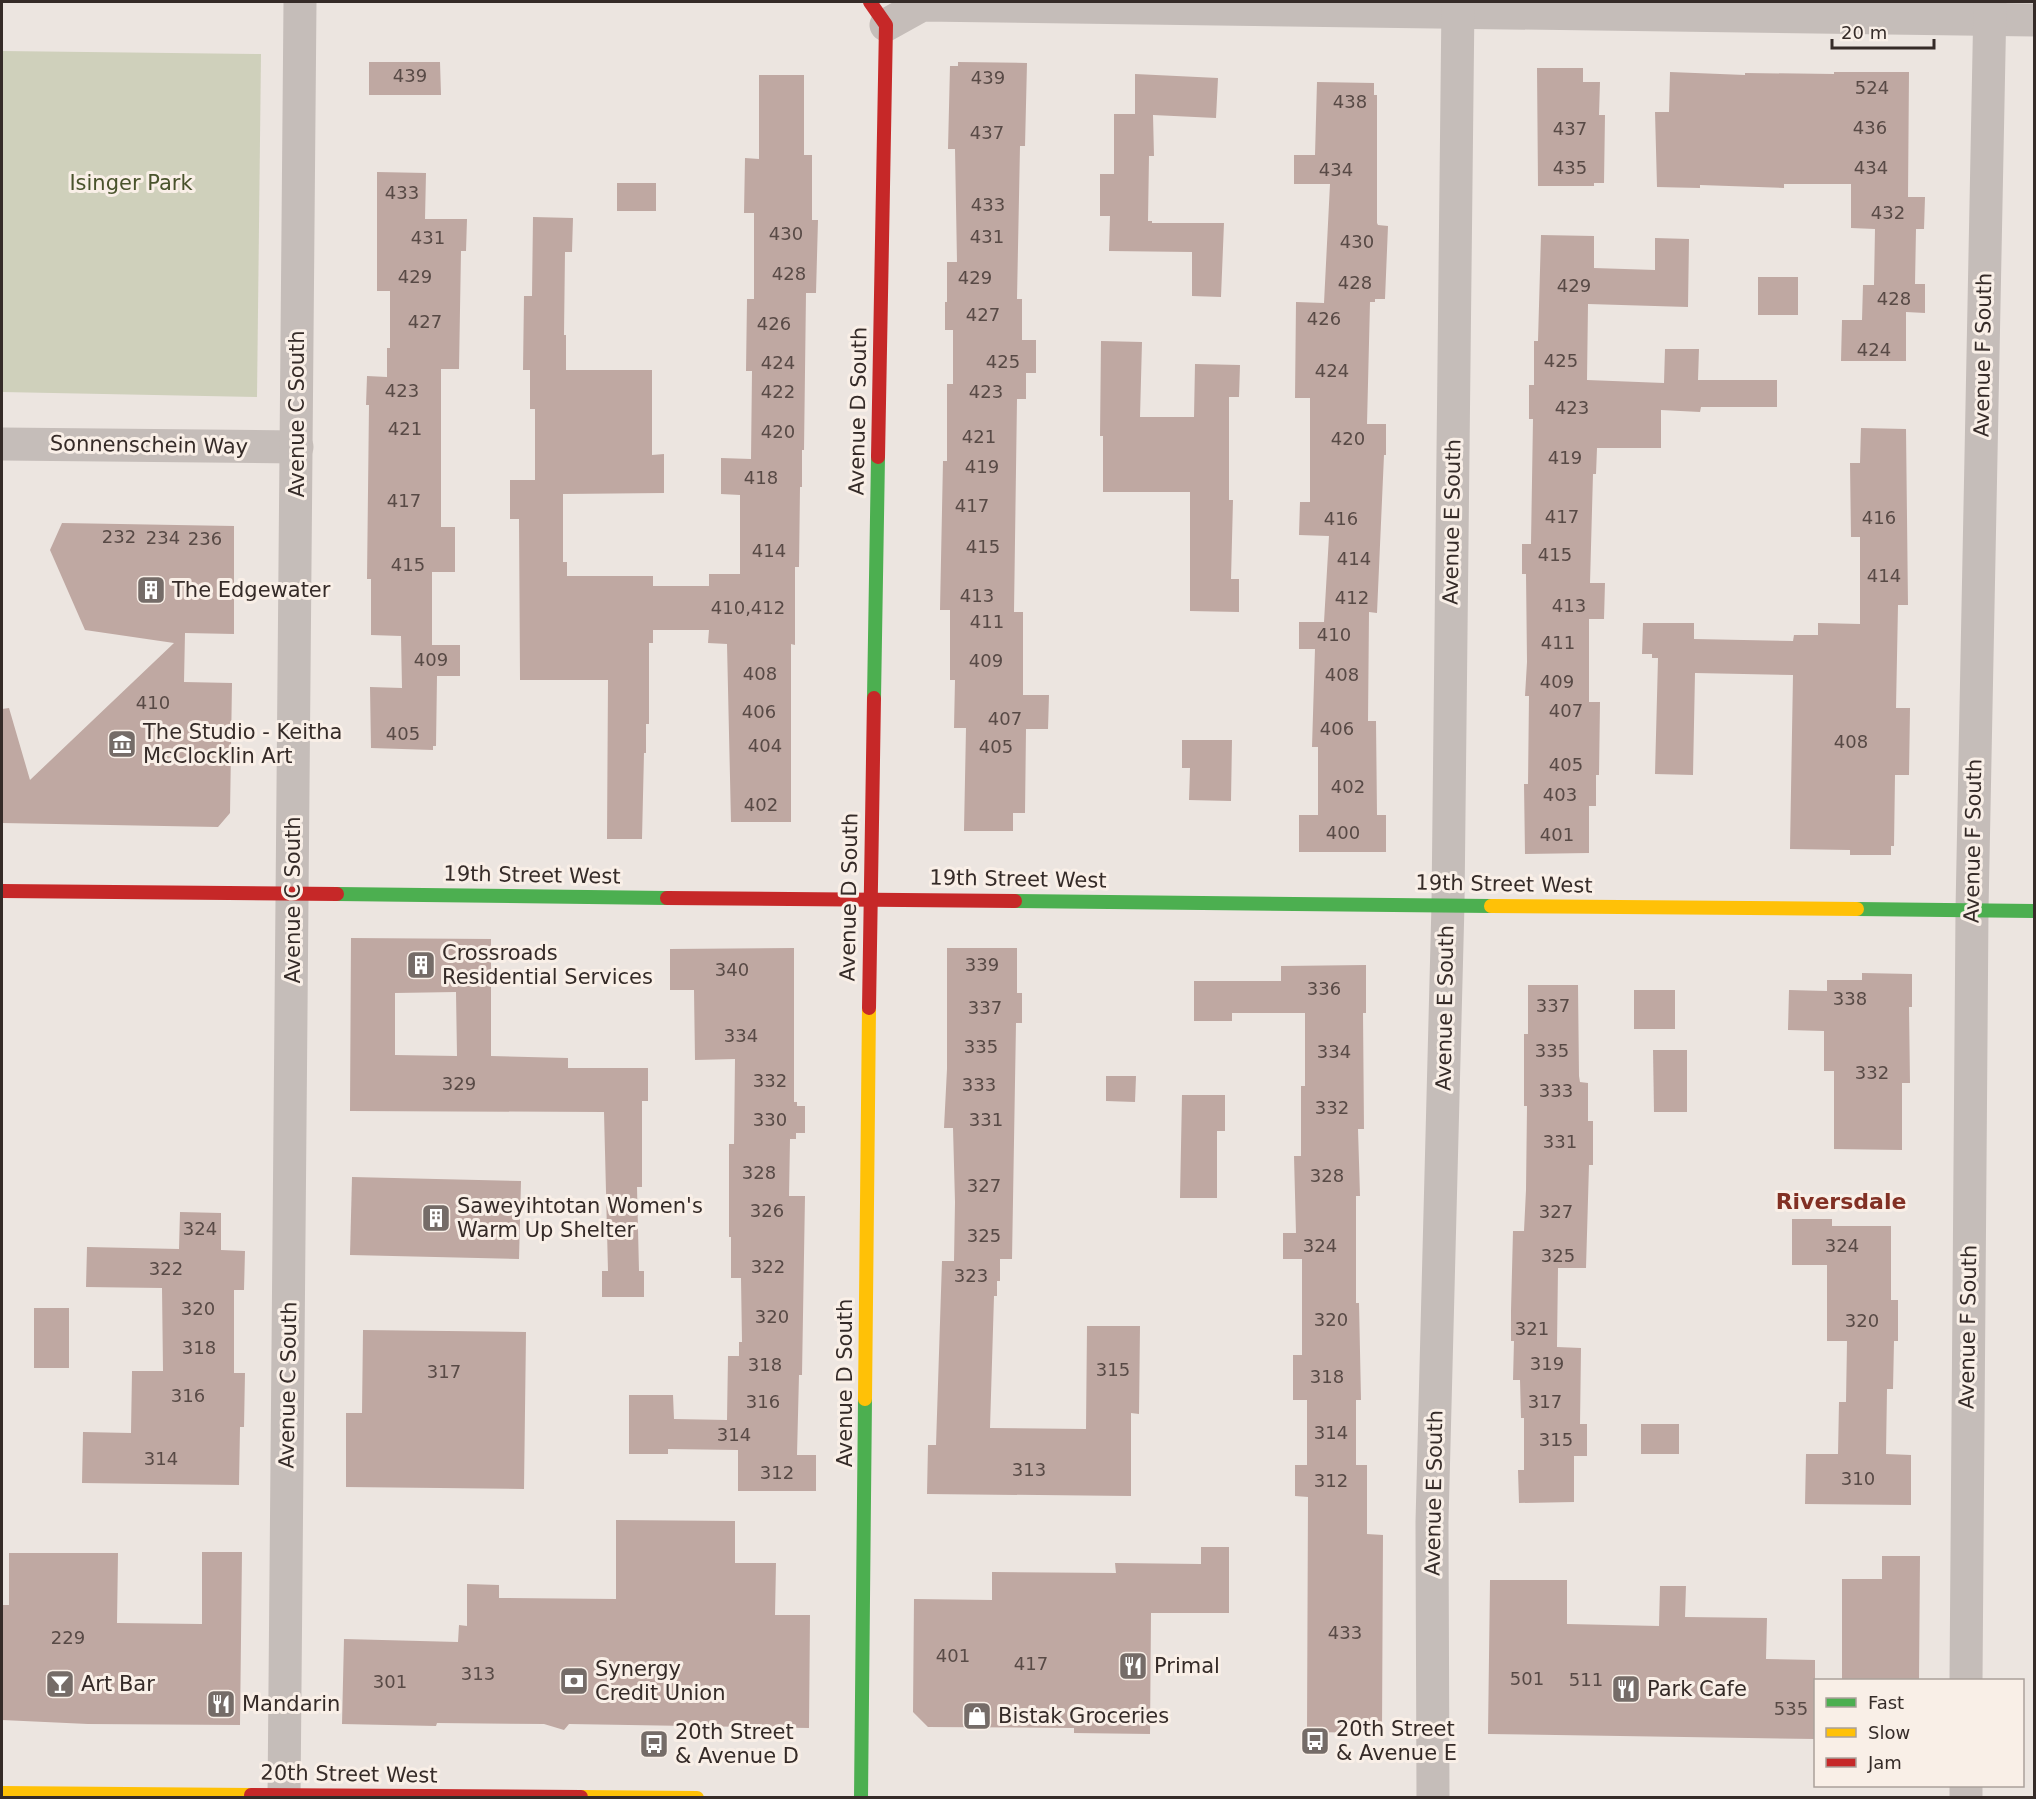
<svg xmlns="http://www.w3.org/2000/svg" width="2036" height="1799" viewBox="0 0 2036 1799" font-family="'DejaVu Sans',sans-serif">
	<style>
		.green { fill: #cfd0bb }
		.building { fill: #bfa8a2; fill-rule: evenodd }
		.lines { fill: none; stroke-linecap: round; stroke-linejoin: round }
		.street { stroke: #c5bdb9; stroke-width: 33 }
		.fast { stroke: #4caf50; stroke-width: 14 }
		.slow { stroke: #ffc107; stroke-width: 14 }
		.jam { stroke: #c62828; stroke-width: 14 }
		.labels { text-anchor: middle; stroke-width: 6; stroke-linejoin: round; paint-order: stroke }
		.number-label { font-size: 18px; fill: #584a46 }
		.park-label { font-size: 21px; fill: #49532c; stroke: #f9efe7 }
		.street-label { font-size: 21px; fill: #352b28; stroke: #f9efe7 }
		.poi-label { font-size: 21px; fill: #352b28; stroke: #f9efe7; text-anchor: start }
		.neighbourhood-label { font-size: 22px; font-weight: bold; fill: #823024; stroke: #f9efe7 }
	</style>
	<rect width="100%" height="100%" fill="#ece5e0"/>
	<polygon class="green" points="2,51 261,54 257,397 2,392"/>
	<g class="building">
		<polygon points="369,62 440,62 441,95 369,95"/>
		<polygon points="958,62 1027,63 1025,146 1020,146 1017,299 1022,299 1022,340 1036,340 1036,373 1026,373 1026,399 1017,399 1014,612 1023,612 1023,695 1049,695 1048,729 1026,729 1025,813 1013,813 1013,831 964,831 966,728 954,728 955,680 950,680 950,610 940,610 943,461 947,461 947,384 953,384 953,330 945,330 945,302 947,302 947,262 957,262 955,149 948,149 950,66 958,66"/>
		<polygon points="1537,68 1583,68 1583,82 1600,82 1599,115 1605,115 1604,183 1594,183 1594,186 1538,186"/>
		<polygon points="1670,72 1745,75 1745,73 1834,74 1834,72 1909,72 1908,197 1925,197 1924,229 1916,229 1915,284 1925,284 1925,313 1906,312 1906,361 1841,361 1842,320 1862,320 1863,285 1874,285 1875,229 1851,228 1851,184 1784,184 1784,188 1700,185 1700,188 1657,187 1655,112 1669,112"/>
		<polygon points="1135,74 1218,78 1216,118 1153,115 1154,156 1149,156 1148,221 1152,221 1152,223 1224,223 1221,297 1192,296 1192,252 1109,251 1110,216 1100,216 1100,174 1114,174 1114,114 1135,114"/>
		<polygon points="759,75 804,75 804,155 812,155 812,220 818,220 816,293 806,293 804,450 802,450 802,487 800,487 799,567 795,567 795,645 791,644 791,822 731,822 727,644 708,643 709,630 653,630 653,643 649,643 649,724 646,724 646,753 644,753 642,839 607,839 608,680 520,680 519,519 510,519 510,480 535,480 535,409 530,409 530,370 523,370 524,296 532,296 533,217 573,218 572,252 565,252 564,335 566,335 566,370 652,370 652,455 664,454 664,493 563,494 563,562 567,562 567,576 653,576 653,586 709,586 709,574 740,574 740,495 721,494 721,458 751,459 752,371 746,371 747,299 754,299 754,213 744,213 745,158 759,159"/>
		<polygon points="1317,82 1374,83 1374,95 1377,95 1377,223 1378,225 1388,226 1385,299 1375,299 1375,302 1370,302 1367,424 1386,424 1386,455 1384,455 1377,613 1369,612 1368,721 1376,721 1377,815 1386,815 1386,852 1299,852 1299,815 1318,815 1318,747 1312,747 1315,649 1299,649 1299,622 1324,622 1329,536 1299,535 1300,502 1310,502 1310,398 1295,398 1296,302 1324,303 1330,184 1294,184 1294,155 1315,155"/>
		<polygon points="377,172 426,173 425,219 467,219 466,251 461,251 459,369 441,369 441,527 455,527 455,572 432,572 432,645 460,645 460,676 437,676 436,746 433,746 433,750 371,748 370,687 402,688 401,636 371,635 371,579 367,579 369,405 366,405 367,376 387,377 387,348 390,348 390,291 377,291"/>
		<rect x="617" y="183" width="39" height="28"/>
		<polygon points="1541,235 1594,236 1594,268 1655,270 1655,238 1689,239 1688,307 1588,304 1587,380 1664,383 1665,349 1699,349 1698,380 1777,380 1777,407 1701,407 1700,412 1661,410 1661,448 1597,448 1596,474 1593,474 1590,583 1605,583 1604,619 1589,619 1589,702 1600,702 1599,775 1596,775 1596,806 1589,806 1589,853 1525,854 1524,784 1528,784 1529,696 1525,696 1527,662 1526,574 1522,574 1522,544 1531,544 1533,419 1529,419 1529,385 1534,385 1534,341 1538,341"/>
		<rect x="1758" y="277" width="40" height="38"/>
		<polygon points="1101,341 1142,342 1140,417 1194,417 1195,364 1240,365 1239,397 1229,397 1229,500 1233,500 1231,579 1239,579 1239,612 1190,611 1190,492 1103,492 1103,436 1100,436"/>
		<polygon points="1861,428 1906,429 1908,605 1898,605 1896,708 1910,708 1909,775 1895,775 1894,846 1891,846 1891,855 1850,855 1850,850 1790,849 1793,675 1695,673 1693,775 1655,774 1658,658 1652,658 1652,654 1642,654 1643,623 1694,623 1694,639 1793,641 1794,635 1818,635 1818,623 1860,624 1860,537 1851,537 1850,463 1860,463"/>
		<polygon points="62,523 234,526 234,634 185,633 184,682 232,683 230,813 218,827 2,823 2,709 9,708 30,780 174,643 85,630 50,550"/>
		<polygon points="1182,740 1232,740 1231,801 1189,800 1190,768 1182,768"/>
		<path d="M351 938 491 939V1056L568 1058V1068H648V1101H642V1187H637L639 1271H644V1297H602V1271H608L604 1112 350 1111ZM456 992 457 1056 395 1055V993Z"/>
		<polygon points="794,948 794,1102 797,1102 797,1106 805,1106 805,1133 796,1133 796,1139 790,1139 789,1196 805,1196 802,1375 799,1375 797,1455 816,1455 816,1491 738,1491 738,1450 668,1449 668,1454 629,1454 629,1395 673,1395 674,1419 727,1420 728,1356 739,1356 739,1342 742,1342 741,1278 731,1278 731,1237 729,1237 729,1144 734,1144 735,1059 695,1060 694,990 670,990 670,949"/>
		<polygon points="947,948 1017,948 1017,993 1022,993 1022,1023 1016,1023 1012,1259 1000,1259 1000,1281 997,1281 997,1296 994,1296 990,1428 1086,1429 1087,1326 1140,1326 1139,1414 1131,1413 1131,1496 927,1494 928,1445 936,1445 942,1261 954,1261 955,1202 953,1128 944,1128 947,1069"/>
		<polygon points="1366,965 1366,1013 1363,1013 1364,1129 1358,1129 1360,1196 1356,1196 1356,1303 1359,1303 1361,1400 1356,1400 1356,1465 1367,1465 1367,1534 1383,1535 1382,1733 1307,1732 1308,1497 1295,1496 1295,1465 1307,1465 1307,1400 1293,1400 1293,1355 1302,1355 1302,1259 1283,1259 1283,1233 1296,1233 1294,1156 1301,1156 1301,1086 1305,1086 1305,1013 1232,1013 1232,1021 1194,1021 1194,981 1281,981 1281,966"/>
		<polygon points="1862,973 1912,974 1912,1007 1909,1007 1910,1083 1902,1083 1902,1150 1834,1149 1834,1071 1824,1071 1824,1031 1788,1030 1789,990 1827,991 1827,980 1862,980"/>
		<polygon points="1528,985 1578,985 1579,1076 1580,1082 1588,1083 1588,1121 1593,1121 1593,1165 1589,1165 1586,1268 1558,1268 1557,1347 1581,1348 1580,1424 1587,1424 1587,1456 1574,1456 1574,1502 1519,1503 1518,1470 1524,1470 1524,1418 1521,1418 1520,1380 1513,1380 1514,1341 1511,1341 1511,1311 1513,1231 1524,1231 1526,1190 1527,1106 1524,1106 1524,1034 1528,1034"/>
		<rect x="1634" y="990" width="41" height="39"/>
		<polygon points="1653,1050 1687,1050 1687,1112 1654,1112"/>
		<polygon points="1106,1076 1136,1076 1135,1102 1106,1101"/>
		<polygon points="1182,1095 1225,1095 1225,1131 1217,1131 1217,1198 1180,1198"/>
		<polygon points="352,1177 521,1181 519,1259 350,1255"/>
		<polygon points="180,1212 221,1213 221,1250 245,1251 244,1290 234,1290 234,1373 245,1373 244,1427 240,1427 239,1485 82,1483 83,1432 131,1433 132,1371 163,1371 162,1288 86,1287 87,1247 179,1249"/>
		<polygon points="1792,1219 1832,1219 1832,1226 1891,1226 1891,1300 1898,1300 1898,1341 1894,1341 1893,1389 1887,1389 1886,1454 1911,1455 1911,1505 1805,1504 1806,1454 1838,1454 1839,1402 1846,1402 1847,1341 1827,1341 1827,1265 1792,1265"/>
		<rect x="34" y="1308" width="35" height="60"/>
		<polygon points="363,1330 526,1332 524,1489 346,1487 346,1413 362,1413"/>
		<rect x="1641" y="1424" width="38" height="30"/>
		<polygon points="616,1520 735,1521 735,1563 776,1563 775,1615 810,1615 809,1728 569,1724 564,1730 544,1724 437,1723 436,1726 342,1724 344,1639 458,1642 459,1625 467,1626 467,1584 499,1585 499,1598 616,1599"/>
		<polygon points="1201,1547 1229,1547 1229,1613 1151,1613 1150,1734 1074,1733 1074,1728 928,1727 913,1712 914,1599 992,1600 992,1572 1116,1573 1115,1563 1201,1564"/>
		<polygon points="202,1552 242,1552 240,1725 88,1724 2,1720 2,1605 9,1605 9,1553 118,1553 117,1623 202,1624"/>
		<polygon points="1882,1556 1920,1556 1919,1680 1842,1680 1842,1579 1882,1579"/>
		<polygon points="1490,1580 1567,1580 1567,1624 1659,1626 1660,1586 1686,1586 1685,1617 1767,1618 1766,1659 1815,1660 1815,1739 1488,1734"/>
	</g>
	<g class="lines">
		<g class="street">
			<polyline points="886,25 922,5 2034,20"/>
			<polyline points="2,444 297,447"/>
			<polyline points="1966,1680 1972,910 1990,2"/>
			<polyline points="1966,1786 1966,1798"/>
			<polyline points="284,1798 300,2"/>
			<polyline points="1433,1798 1432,1522 1448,904 1458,2"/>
		</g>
		<g class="fast">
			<polyline points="874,698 878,457"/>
			<polyline points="337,894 667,898"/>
			<polyline points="1015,901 1491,906"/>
			<polyline points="1857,909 2034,911"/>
			<polyline points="861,1798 865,1399"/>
		</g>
		<g class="slow">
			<polyline points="1491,906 1857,909"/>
			<polyline points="865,1399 869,1008"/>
			<polyline points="2,1793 251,1795"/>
			<polyline points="581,1797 697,1798"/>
		</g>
		<g class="jam">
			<polyline points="870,2 886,25 878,457"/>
			<polyline points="2,891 337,894"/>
			<polyline points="667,898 1015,901"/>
			<polyline points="869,1008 874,698"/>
			<polyline points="251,1795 581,1797"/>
		</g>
	</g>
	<defs>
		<g id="building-square" transform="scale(1.5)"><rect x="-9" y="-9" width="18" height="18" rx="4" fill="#756c68" stroke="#f9efe7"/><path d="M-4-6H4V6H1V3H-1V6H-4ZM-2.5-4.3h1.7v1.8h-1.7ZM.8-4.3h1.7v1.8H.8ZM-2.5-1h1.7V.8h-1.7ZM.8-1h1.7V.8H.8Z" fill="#fff"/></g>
		<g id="museum-square" transform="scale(1.5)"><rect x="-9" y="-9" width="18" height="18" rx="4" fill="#756c68" stroke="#f9efe7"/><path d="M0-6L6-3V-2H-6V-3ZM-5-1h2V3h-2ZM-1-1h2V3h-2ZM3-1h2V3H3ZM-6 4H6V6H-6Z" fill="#fff"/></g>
		<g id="restaurant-square" transform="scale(1.5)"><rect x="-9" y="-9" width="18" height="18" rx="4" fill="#756c68" stroke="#f9efe7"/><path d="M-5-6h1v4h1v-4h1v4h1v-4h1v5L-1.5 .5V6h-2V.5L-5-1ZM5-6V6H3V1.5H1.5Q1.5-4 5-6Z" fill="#fff"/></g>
		<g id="bank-square" transform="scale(1.5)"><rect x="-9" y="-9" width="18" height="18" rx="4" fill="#756c68" stroke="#f9efe7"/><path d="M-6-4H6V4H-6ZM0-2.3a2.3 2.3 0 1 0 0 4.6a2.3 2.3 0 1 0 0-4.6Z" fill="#fff"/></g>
		<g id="bar-square" transform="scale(1.5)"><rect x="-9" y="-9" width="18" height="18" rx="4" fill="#756c68" stroke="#f9efe7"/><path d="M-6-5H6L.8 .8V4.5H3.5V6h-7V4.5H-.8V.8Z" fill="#fff"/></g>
		<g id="shop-square" transform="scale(1.5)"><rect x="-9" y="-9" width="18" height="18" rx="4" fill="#756c68" stroke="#f9efe7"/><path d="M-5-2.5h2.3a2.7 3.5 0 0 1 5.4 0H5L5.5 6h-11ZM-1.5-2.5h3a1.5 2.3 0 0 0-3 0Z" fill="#fff"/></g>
		<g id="bus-square" transform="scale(1.5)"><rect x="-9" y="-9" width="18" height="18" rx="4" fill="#756c68" stroke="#f9efe7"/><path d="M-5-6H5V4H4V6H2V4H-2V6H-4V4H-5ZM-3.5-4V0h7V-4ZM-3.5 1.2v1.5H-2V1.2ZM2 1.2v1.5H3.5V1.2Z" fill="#fff"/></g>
	</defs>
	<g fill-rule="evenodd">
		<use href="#building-square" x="151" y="590"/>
		<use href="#museum-square" x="122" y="744"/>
		<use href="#building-square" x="421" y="965"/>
		<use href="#building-square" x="436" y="1218"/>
		<use href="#restaurant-square" x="1133" y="1666"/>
		<use href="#bank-square" x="574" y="1681"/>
		<use href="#bar-square" x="60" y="1684"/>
		<use href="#restaurant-square" x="1626" y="1689"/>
		<use href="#restaurant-square" x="221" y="1704"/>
		<use href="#shop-square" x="977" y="1716"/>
		<use href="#bus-square" x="1315" y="1741"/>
		<use href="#bus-square" x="654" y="1744"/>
	</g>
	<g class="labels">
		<g class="number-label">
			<text x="410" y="82">439</text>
			<text x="988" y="84">439</text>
			<text x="1872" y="94">524</text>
			<text x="1350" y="108">438</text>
			<text x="1870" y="134">436</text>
			<text x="1570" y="135">437</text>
			<text x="987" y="139">437</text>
			<text x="1570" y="174">435</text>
			<text x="1871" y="174">434</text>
			<text x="1336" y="176">434</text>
			<text x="402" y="199">433</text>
			<text x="988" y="211">433</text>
			<text x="1888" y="219">432</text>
			<text x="786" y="240">430</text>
			<text x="987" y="243">431</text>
			<text x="428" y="244">431</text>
			<text x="1357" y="248">430</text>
			<text x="789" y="280">428</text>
			<text x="415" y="283">429</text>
			<text x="975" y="284">429</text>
			<text x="1355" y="289">428</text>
			<text x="1574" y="292">429</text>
			<text x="1894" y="305">428</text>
			<text x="983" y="321">427</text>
			<text x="1324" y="325">426</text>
			<text x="425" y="328">427</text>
			<text x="774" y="330">426</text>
			<text x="1874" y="356">424</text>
			<text x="1561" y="367">425</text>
			<text x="1003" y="368">425</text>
			<text x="778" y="369">424</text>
			<text x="1332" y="377">424</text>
			<text x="402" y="397">423</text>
			<text x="778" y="398">422</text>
			<text x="986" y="398">423</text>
			<text x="1572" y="414">423</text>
			<text x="405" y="435">421</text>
			<text x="778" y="438">420</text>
			<text x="979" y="443">421</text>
			<text x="1348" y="445">420</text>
			<text x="1565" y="464">419</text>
			<text x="982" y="473">419</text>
			<text x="761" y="484">418</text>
			<text x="404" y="507">417</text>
			<text x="972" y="512">417</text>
			<text x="1562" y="523">417</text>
			<text x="1879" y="524">416</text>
			<text x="1341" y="525">416</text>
			<text x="119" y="543">232</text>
			<text x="163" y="544">234</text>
			<text x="205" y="545">236</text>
			<text x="983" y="553">415</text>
			<text x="769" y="557">414</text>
			<text x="1555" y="561">415</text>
			<text x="1354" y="565">414</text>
			<text x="408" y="571">415</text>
			<text x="1884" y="582">414</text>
			<text x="977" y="602">413</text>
			<text x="1352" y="604">412</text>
			<text x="1569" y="612">413</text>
			<text x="748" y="614">410,412</text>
			<text x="987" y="628">411</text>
			<text x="1334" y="641">410</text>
			<text x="1558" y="649">411</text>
			<text x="431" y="666">409</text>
			<text x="986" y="667">409</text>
			<text x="760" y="680">408</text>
			<text x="1342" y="681">408</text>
			<text x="1557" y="688">409</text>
			<text x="153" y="709">410</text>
			<text x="1566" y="717">407</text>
			<text x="759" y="718">406</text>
			<text x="1005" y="725">407</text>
			<text x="1337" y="735">406</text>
			<text x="403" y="740">405</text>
			<text x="1851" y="748">408</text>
			<text x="765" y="752">404</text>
			<text x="996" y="753">405</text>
			<text x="1566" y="771">405</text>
			<text x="1348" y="793">402</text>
			<text x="1560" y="801">403</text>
			<text x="761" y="811">402</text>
			<text x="1343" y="839">400</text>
			<text x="1557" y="841">401</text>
			<text x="982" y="971">339</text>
			<text x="732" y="976">340</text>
			<text x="1324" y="995">336</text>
			<text x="1850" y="1005">338</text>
			<text x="1553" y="1012">337</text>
			<text x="985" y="1014">337</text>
			<text x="741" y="1042">334</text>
			<text x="981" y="1053">335</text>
			<text x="1552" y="1057">335</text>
			<text x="1334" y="1058">334</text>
			<text x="1872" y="1079">332</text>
			<text x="770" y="1087">332</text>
			<text x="459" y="1090">329</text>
			<text x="979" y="1091">333</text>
			<text x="1556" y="1097">333</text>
			<text x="1332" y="1114">332</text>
			<text x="770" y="1126">330</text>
			<text x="986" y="1126">331</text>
			<text x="1560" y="1148">331</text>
			<text x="759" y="1179">328</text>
			<text x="1327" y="1182">328</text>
			<text x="984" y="1192">327</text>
			<text x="767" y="1217">326</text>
			<text x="1556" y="1218">327</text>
			<text x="200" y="1235">324</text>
			<text x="984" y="1242">325</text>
			<text x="1320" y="1252">324</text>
			<text x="1842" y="1252">324</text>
			<text x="1558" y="1262">325</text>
			<text x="768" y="1273">322</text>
			<text x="166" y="1275">322</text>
			<text x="971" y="1282">323</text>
			<text x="198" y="1315">320</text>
			<text x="772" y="1323">320</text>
			<text x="1331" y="1326">320</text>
			<text x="1862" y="1327">320</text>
			<text x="1532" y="1335">321</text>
			<text x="199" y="1354">318</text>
			<text x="1547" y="1370">319</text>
			<text x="765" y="1371">318</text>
			<text x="1113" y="1376">315</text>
			<text x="444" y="1378">317</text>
			<text x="1327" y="1383">318</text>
			<text x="188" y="1402">316</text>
			<text x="763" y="1408">316</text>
			<text x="1545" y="1408">317</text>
			<text x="1331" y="1439">314</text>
			<text x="734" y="1441">314</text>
			<text x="1556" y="1446">315</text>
			<text x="161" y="1465">314</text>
			<text x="1029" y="1476">313</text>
			<text x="777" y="1479">312</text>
			<text x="1858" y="1485">310</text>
			<text x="1331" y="1487">312</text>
			<text x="1345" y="1639">433</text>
			<text x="68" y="1644">229</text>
			<text x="953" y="1662">401</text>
			<text x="1031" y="1670">417</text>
			<text x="478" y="1680">313</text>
			<text x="1527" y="1685">501</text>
			<text x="1586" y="1686">511</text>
			<text x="390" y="1688">301</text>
			<text x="1791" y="1715">535</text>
		</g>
		<g class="park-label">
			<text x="131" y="190">Isinger Park</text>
		</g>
		<g class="street-label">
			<text transform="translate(1983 355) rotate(-89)" y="7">Avenue F South</text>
			<text transform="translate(858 411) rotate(-89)" y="7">Avenue D South</text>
			<text transform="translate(297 414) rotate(-90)" y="7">Avenue C South</text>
			<text transform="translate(149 445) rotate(1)" y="7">Sonnenschein Way</text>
			<text transform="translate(1452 522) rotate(-89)" y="7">Avenue E South</text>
			<text transform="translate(1973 841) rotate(-89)" y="7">Avenue F South</text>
			<text transform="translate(532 875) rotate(1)" y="7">19th Street West</text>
			<text transform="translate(1018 879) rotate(1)" y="7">19th Street West</text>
			<text transform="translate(1504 884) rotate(1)" y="7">19th Street West</text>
			<text transform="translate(849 897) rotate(-89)" y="7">Avenue D South</text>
			<text transform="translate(293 900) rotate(-90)" y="7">Avenue C South</text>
			<text transform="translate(1445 1008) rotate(-89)" y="7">Avenue E South</text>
			<text transform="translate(1968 1327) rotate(-89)" y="7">Avenue F South</text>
			<text transform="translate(845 1383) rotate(-90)" y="7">Avenue D South</text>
			<text transform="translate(288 1385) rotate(-89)" y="7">Avenue C South</text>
			<text transform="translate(1434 1493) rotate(-89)" y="7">Avenue E South</text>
			<text transform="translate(349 1774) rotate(1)" y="7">20th Street West</text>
		</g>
		<g class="poi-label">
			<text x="172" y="597">The Edgewater</text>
			<text x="143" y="739">The Studio - Keitha<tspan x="143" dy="24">McClocklin Art</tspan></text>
			<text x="442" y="960">Crossroads<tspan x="442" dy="24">Residential Services</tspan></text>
			<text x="457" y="1213">Saweyihtotan Women's<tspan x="457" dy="24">Warm Up Shelter</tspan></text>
			<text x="1154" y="1673">Primal</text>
			<text x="595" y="1676">Synergy<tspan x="595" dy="24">Credit Union</tspan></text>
			<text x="81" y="1691">Art Bar</text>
			<text x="1647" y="1696">Park Cafe</text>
			<text x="242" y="1711">Mandarin</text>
			<text x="998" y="1723">Bistak Groceries</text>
			<text x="1336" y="1736">20th Street<tspan x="1336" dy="24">&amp; Avenue E</tspan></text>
			<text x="675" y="1739">20th Street<tspan x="675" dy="24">&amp; Avenue D</tspan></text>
		</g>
		<g class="neighbourhood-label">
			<text x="1841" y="1209">Riversdale</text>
		</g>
	</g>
	<rect width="2036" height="1799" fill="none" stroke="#352b28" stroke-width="6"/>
	<rect x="1814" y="1679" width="210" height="108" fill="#f9efe7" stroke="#aba19b" stroke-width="1.5"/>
	<rect x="1826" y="1698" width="30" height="9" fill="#4caf50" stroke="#aba19b" stroke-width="1.5"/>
	<text x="1868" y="1709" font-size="18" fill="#352b28">Fast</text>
	<rect x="1826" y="1728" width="30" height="9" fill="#ffc107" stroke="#aba19b" stroke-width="1.5"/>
	<text x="1868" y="1739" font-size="18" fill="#352b28">Slow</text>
	<rect x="1826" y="1758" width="30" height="9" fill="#c62828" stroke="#aba19b" stroke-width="1.5"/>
	<text x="1868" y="1769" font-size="18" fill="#352b28">Jam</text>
	<path d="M1832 39v9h102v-9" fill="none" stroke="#352b28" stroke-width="3"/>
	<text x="1841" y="39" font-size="18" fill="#352b28" stroke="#f9efe7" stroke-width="4.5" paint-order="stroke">20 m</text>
</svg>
